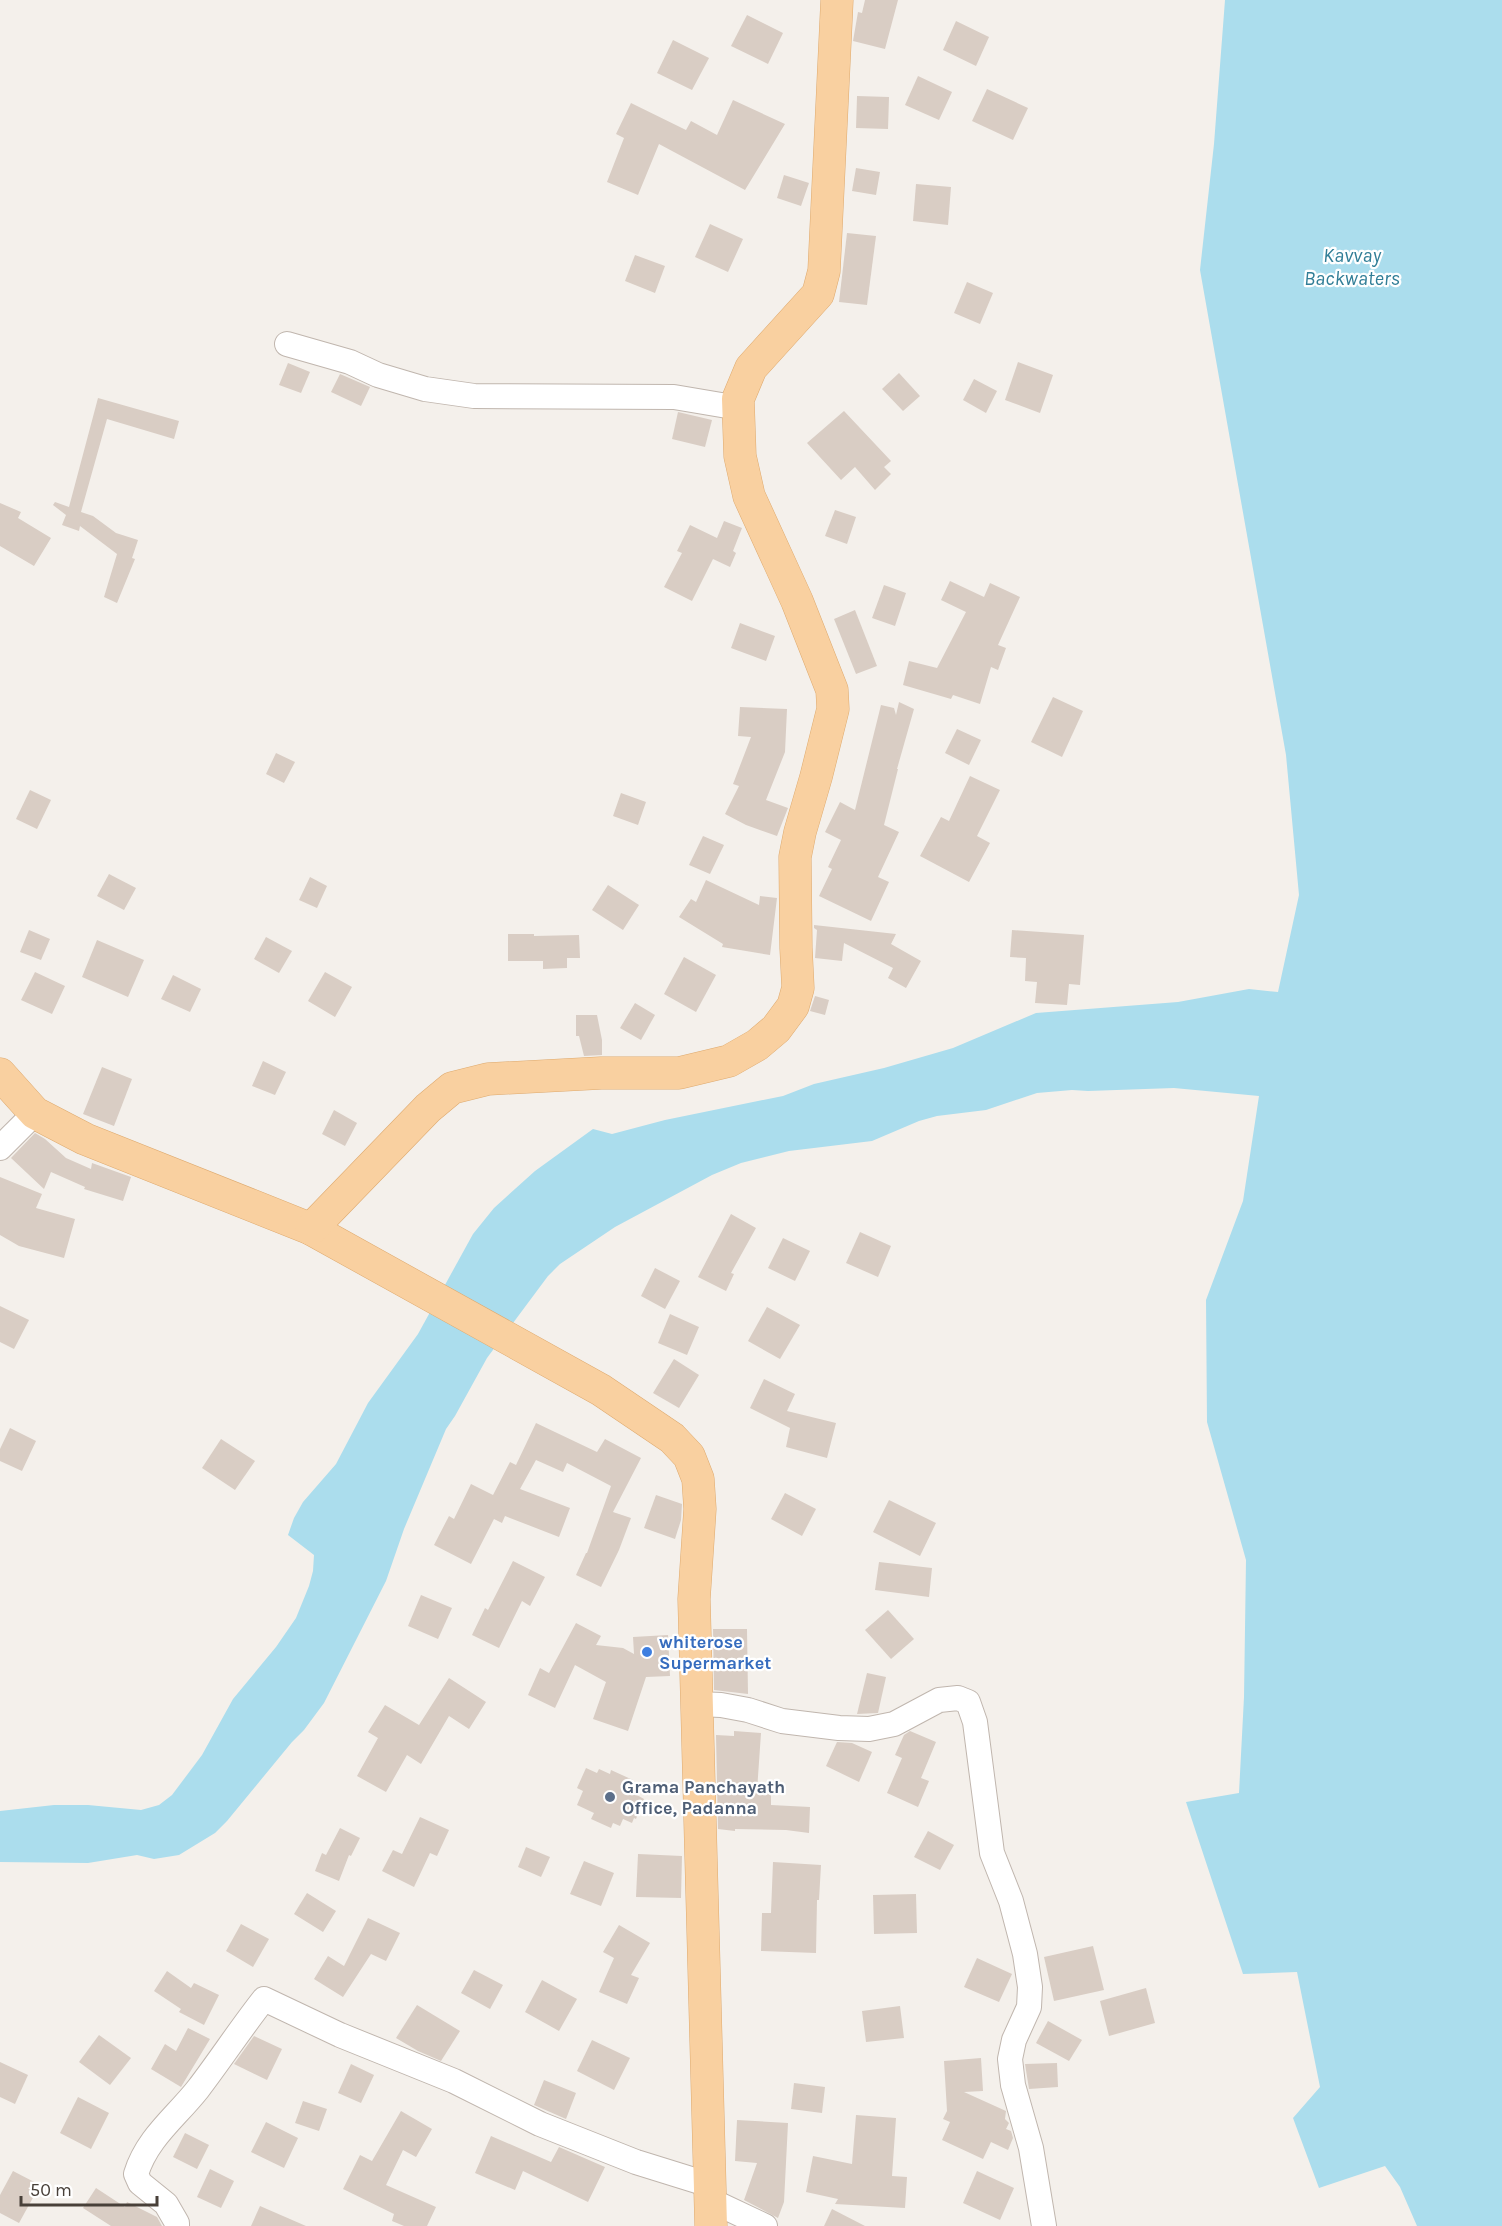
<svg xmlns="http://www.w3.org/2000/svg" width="1502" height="2226" viewBox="0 0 1502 2226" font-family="Karla,sans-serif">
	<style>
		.water { fill: #abdded }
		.building { fill: #d9cdc4 }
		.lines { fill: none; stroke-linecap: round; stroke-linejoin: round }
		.minor-casing { stroke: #c0b6ae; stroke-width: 26 }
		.major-casing { stroke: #deaa6f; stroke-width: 33 }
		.minor { stroke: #fff; stroke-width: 24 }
		.major { stroke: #f9d0a0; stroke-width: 32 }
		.shop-dot { fill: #3f7fe0; stroke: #fff; stroke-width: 2 }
		.service-dot { fill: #5c6f8a; stroke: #fff; stroke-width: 2 }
		.labels { text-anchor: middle; stroke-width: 4.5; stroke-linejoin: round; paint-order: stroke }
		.shop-label { font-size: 18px; font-weight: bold; fill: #366cbe; stroke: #fff; text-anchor: start }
		.service-label { font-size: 18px; font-weight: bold; fill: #4e5e75; stroke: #fff; text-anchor: start }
		.water-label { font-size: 20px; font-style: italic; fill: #317e97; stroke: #fff }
	</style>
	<rect width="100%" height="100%" fill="#f4f0eb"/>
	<polygon class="water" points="1225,0 1502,0 1502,2226 1417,2226 1400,2187 1385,2166 1319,2188 1293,2118 1320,2087 1297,1972 1243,1974 1186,1802 1239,1793 1244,1697 1246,1560 1207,1422 1206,1300 1243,1201 1259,1096 1174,1088 1088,1091 1072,1090 1037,1093 986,1110 937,1116 919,1121 872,1141 789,1151 741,1163 712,1175 615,1227 560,1264 548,1276 487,1358 455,1416 446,1429 404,1529 386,1581 324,1703 304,1730 292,1742 227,1821 215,1833 179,1855 154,1859 137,1855 88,1863 0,1862 0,1811 54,1805 88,1805 141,1810 159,1805 172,1795 202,1755 233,1699 276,1647 296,1618 309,1586 313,1571 314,1555 288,1535 294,1518 303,1502 336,1464 368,1403 418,1334 473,1234 494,1208 535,1171 593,1129 612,1134 665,1120 783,1096 814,1084 884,1068 953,1048 1036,1013 1178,1002 1249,989 1278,992 1299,895 1286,755 1200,270 1214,144"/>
	<g class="building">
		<polygon points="865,0 898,0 885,49 853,41 858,12 862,13"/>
		<polygon points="747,15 783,33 768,64 731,46"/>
		<polygon points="956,21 989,37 976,66 943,50"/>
		<polygon points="673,40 709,58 692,90 657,73"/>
		<polygon points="918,76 952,92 939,120 905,105"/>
		<polygon points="987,89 1028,108 1013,140 972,121"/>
		<polygon points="857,96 889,97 888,129 856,128"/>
		<polygon points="733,100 785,124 745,190 659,144 638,195 607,182 624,138 616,134 631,103 686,130 691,121 717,135"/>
		<polygon points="856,168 880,172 876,195 852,191"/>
		<polygon points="784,175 809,183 801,206 777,198"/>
		<polygon points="916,184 951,187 948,225 913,221"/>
		<polygon points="710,224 743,239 728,272 695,257"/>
		<polygon points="847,233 876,236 867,305 839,302"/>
		<polygon points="635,255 665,266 655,293 625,281"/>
		<polygon points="967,282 993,293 980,324 954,313"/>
		<polygon points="1018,362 1053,375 1040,413 1005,400"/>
		<polygon points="288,363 310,372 301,393 279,385"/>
		<polygon points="899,373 920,396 903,411 882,389"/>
		<polygon points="340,374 370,387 361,406 331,392"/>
		<polygon points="974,379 997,391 986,413 963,400"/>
		<polygon points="98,398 179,421 174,439 107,419 81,512 93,516 116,533 138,540 132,558 135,559 117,603 104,597 117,554 80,526 79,531 62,525 66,515 53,505 55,502 69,507"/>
		<polygon points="844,411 891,461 884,467 891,474 875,490 855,467 841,480 807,443"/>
		<polygon points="678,412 712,420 705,447 672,439"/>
		<polygon points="0,503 21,512 18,518 51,538 34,566 0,546"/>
		<polygon points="835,510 856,517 847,544 825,536"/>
		<polygon points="724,521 742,528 733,551 736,553 730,567 713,559 692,601 664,587 682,553 677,551 690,525 717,538"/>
		<polygon points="950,581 984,597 990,583 1020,597 998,645 1006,648 998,670 991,667 980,704 953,695 951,699 903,685 909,661 937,668 966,612 941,600"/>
		<polygon points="884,585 906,593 895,626 872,618"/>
		<polygon points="855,610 877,666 856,674 834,619"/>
		<polygon points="740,623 775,636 766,661 731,648"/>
		<polygon points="1053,697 1083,711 1062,757 1031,742"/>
		<polygon points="899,702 914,709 897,769 898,769 884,825 899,832 878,877 889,882 871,921 819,896 832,869 828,867 841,840 825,832 840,802 855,810 881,705 894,708 896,715"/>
		<polygon points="740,707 787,709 785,752 766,800 788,808 777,836 746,825 725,814 739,786 733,784 751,737 738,736"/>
		<polygon points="957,729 981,740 969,765 945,753"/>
		<polygon points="276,753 295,762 284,783 266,774"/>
		<polygon points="970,776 1000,790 977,836 990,843 969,882 920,856 941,817 949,821"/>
		<polygon points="30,790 51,800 37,829 16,819"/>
		<polygon points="621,793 646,802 638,825 613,816"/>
		<polygon points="703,836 724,845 710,874 689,865"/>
		<polygon points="109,874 136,888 124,910 97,896"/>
		<polygon points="310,877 327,886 317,908 299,900"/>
		<polygon points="706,880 759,905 760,896 777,898 770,955 722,947 723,944 679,917 691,899 696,902"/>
		<polygon points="608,885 639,905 623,930 592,910"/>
		<polygon points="814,925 896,934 891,944 921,961 906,988 888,978 893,968 844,943 842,961 815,958 817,930 814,928"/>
		<polygon points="29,930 50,939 41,960 20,952"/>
		<polygon points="1012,930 1084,935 1080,985 1069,984 1067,1005 1035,1003 1037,982 1025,981 1026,958 1010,957"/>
		<polygon points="508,934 534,934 534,936 579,935 580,958 567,958 567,968 543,969 543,961 508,961"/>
		<polygon points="266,937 292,951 279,973 254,959"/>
		<polygon points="97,940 144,960 128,997 82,977"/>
		<polygon points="684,957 716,975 696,1012 664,994"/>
		<polygon points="35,972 65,986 52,1014 21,1000"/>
		<polygon points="325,972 352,987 335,1017 308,1001"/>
		<polygon points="173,975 201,989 190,1012 161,999"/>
		<polygon points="815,996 829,1000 825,1015 810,1011"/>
		<polygon points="635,1003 655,1015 641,1040 620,1028"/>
		<polygon points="576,1015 597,1015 602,1040 602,1055 584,1056 579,1036 576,1036"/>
		<polygon points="263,1061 286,1072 275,1095 252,1086"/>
		<polygon points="102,1067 132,1079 114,1126 83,1114"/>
		<polygon points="334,1110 357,1123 345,1146 322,1134"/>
		<polygon points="35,1133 45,1139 66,1158 91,1169 92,1163 131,1177 123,1201 84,1189 85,1187 51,1172 44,1189 11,1158"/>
		<polygon points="0,1177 42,1194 36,1208 75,1219 64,1258 19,1246 0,1235"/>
		<polygon points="731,1214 756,1228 731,1273 734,1274 726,1291 698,1277"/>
		<polygon points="860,1232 891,1246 878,1277 846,1263"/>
		<polygon points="783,1238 810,1251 795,1281 768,1268"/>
		<polygon points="655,1268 680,1281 665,1309 641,1296"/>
		<polygon points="0,1306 29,1320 14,1349 0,1342"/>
		<polygon points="767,1307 800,1325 780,1359 748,1341"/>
		<polygon points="670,1314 699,1327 687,1355 658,1343"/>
		<polygon points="674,1359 699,1375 679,1408 653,1393"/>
		<polygon points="764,1379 795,1394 787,1411 836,1423 827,1458 786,1447 790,1428 750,1408"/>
		<polygon points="536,1423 597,1452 605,1439 641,1458 613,1512 631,1518 619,1550 601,1587 576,1575 586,1553 587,1553 611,1486 567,1463 563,1472 536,1460 520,1489 570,1508 559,1537 505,1516 502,1523 494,1519 471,1564 434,1545 449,1516 454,1519 471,1484 493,1495 510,1462 516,1465"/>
		<polygon points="10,1428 36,1441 22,1471 0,1461 0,1449"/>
		<polygon points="221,1439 255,1461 235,1490 202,1468"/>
		<polygon points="785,1493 816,1509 802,1536 771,1519"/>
		<polygon points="656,1495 682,1504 681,1520 675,1539 644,1528"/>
		<polygon points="889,1500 936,1523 920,1556 873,1532"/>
		<polygon points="513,1561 545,1577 530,1606 522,1601 499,1648 472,1635 485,1608 488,1610"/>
		<polygon points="879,1562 932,1568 929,1597 875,1590"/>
		<polygon points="421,1595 452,1608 438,1639 408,1626"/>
		<polygon points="888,1610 914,1639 891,1659 865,1630"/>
		<polygon points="576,1623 601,1636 596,1645 623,1648 634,1654 633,1637 668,1635 670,1676 646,1677 628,1731 593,1719 606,1682 575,1665 555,1708 528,1695 540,1668 549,1673"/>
		<polygon points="713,1629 747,1629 748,1694 714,1690"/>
		<polygon points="867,1673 886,1677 878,1713 857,1714"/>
		<polygon points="449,1678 486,1702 469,1729 449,1716 421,1764 407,1755 386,1792 357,1776 378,1738 368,1732 385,1705 419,1725"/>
		<polygon points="734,1731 761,1733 757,1791 771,1792 771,1805 810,1807 809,1833 786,1830 735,1829 735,1831 718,1829 716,1735 734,1736"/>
		<polygon points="910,1731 936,1742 921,1778 929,1781 918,1807 887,1793 902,1758 895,1755 904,1735"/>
		<polygon points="837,1742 852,1743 872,1752 859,1782 826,1766"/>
		<polygon points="586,1768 597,1773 599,1769 610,1774 611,1770 633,1780 632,1784 638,1787 635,1794 644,1799 636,1819 634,1818 632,1823 623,1819 620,1826 613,1823 611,1828 591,1819 594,1813 577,1805 583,1791 577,1788"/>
		<polygon points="420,1817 449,1830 437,1856 430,1853 414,1887 382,1871 393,1850 402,1854"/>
		<polygon points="340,1828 360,1838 351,1856 349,1855 339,1881 315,1871 322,1853 326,1855"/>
		<polygon points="928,1831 954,1845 940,1870 914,1857"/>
		<polygon points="526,1847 550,1857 541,1877 518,1867"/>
		<polygon points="638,1854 682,1856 681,1898 636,1897"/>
		<polygon points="584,1861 614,1873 601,1906 570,1894"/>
		<polygon points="773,1862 821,1865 819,1900 817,1900 816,1953 761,1951 762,1913 771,1913"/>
		<polygon points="307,1893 336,1911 323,1932 294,1914"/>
		<polygon points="916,1894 917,1933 874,1934 873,1895"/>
		<polygon points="368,1918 400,1933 386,1961 371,1954 343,1997 314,1979 328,1956 344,1966"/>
		<polygon points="241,1924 269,1939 253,1967 226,1951"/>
		<polygon points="619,1925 650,1943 631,1975 639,1978 627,2004 599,1992 614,1958 603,1952"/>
		<polygon points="1093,1946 1104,1990 1054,2001 1044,1957"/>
		<polygon points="977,1958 1012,1974 999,2002 964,1987"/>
		<polygon points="474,1970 503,1985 490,2009 461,1993"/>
		<polygon points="167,1971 191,1988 194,1983 219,1995 204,2025 179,2012 181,2009 154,1991"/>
		<polygon points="542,1980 577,1999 559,2031 525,2012"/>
		<polygon points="1146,1988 1155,2023 1109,2036 1100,2001"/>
		<polygon points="417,2005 460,2031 441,2061 418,2051 396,2038"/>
		<polygon points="900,2006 904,2038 866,2042 862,2011"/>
		<polygon points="1048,2021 1082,2040 1069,2061 1036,2043"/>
		<polygon points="188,2028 210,2039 181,2087 151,2069 165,2044 176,2051"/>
		<polygon points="99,2035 131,2058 110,2085 79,2062"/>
		<polygon points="254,2036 282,2049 267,2080 234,2064"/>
		<polygon points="592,2040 630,2058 614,2090 577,2071"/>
		<polygon points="981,2058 983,2091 964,2092 1006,2111 1005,2119 1009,2123 1006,2129 1011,2131 1013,2138 1008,2150 991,2142 983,2159 942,2140 950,2122 943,2119 947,2111 944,2061"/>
		<polygon points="0,2062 28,2075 15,2104 0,2097"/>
		<polygon points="1057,2063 1058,2087 1029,2089 1025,2064"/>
		<polygon points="351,2064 374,2075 361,2103 338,2093"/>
		<polygon points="544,2080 576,2093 566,2119 534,2105"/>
		<polygon points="794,2083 825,2087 822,2113 791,2109"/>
		<polygon points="78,2097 109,2113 91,2149 60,2133"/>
		<polygon points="303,2101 327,2109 319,2131 295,2123"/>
		<polygon points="401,2111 432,2129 416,2157 403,2150 386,2185 436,2207 427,2226 404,2226 392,2221 394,2214 343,2189 360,2155 372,2161"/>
		<polygon points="856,2115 896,2118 892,2176 907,2177 905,2208 835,2204 838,2199 806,2192 813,2156 852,2164"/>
		<polygon points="737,2120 788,2123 784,2202 778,2218 744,2200 757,2163 735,2161"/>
		<polygon points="266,2122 298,2138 284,2168 251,2152"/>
		<polygon points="185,2133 209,2145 197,2169 173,2157"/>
		<polygon points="491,2136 551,2162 559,2147 605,2167 588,2202 523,2171 515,2190 475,2173"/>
		<polygon points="210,2169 234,2181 221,2208 197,2197"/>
		<polygon points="13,2171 40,2185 19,2223 0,2213 0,2195"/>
		<polygon points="977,2171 1014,2188 1000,2220 963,2203"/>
		<polygon points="96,2188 125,2207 127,2202 157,2217 162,2226 111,2226 83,2208"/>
		<polygon points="260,2206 306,2226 251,2226"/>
		<polygon points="832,2209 865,2226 824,2226"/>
	</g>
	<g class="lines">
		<g class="minor-casing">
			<g id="minor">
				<polyline points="287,344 350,362 378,375 425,389 474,396 674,397 739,408"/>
				<polyline points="0,1148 35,1113"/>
				<polyline points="698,1704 721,1705 748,1710 782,1721 839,1728 869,1729 894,1724 939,1700 958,1698 968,1702 975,1722 992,1853 1011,1901 1025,1954 1030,1987 1029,2007 1014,2040 1010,2059 1013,2085 1031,2148 1044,2226"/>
				<polyline points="710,2200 765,2226"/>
				<path d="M177 2226V2223L166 2204 140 2183 136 2174C147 2138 176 2117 198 2089 221 2059 241 2028 264 1999L340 2035 454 2081 540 2124 636 2162 710 2185"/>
			</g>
		</g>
		<g class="major-casing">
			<g id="major">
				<polyline points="0,1074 35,1113 85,1139 311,1229 601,1390 672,1438 689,1456 698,1479 700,1509 694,1599 711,2226"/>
				<polyline points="311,1229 428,1108 452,1088 488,1079 601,1073 679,1073 729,1061 757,1045 776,1029 793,1006 798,988 796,948 795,857 800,832 816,777 833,709 832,690 797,601 749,496 740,456 738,399 751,368 818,294 824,271 837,0"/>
			</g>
		</g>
		<use href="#minor" class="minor"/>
		<use href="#major" class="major"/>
	</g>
	<circle class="shop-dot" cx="647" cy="1652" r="6"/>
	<circle class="service-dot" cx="610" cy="1797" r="6"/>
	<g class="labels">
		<g class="shop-label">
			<text x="659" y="1648">whiterose<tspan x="659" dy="21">Supermarket</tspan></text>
		</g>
		<g class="service-label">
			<text x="622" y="1793">Grama Panchayath<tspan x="622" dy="21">Office, Padanna</tspan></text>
		</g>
		<g class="water-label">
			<text x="1352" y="262">Kavvay<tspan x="1352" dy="23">Backwaters</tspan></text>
		</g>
	</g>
	<path d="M21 2196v9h136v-9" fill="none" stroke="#484039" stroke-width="3"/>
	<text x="30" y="2196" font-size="18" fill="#484039" stroke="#ffffff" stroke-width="4.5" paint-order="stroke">50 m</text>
</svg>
